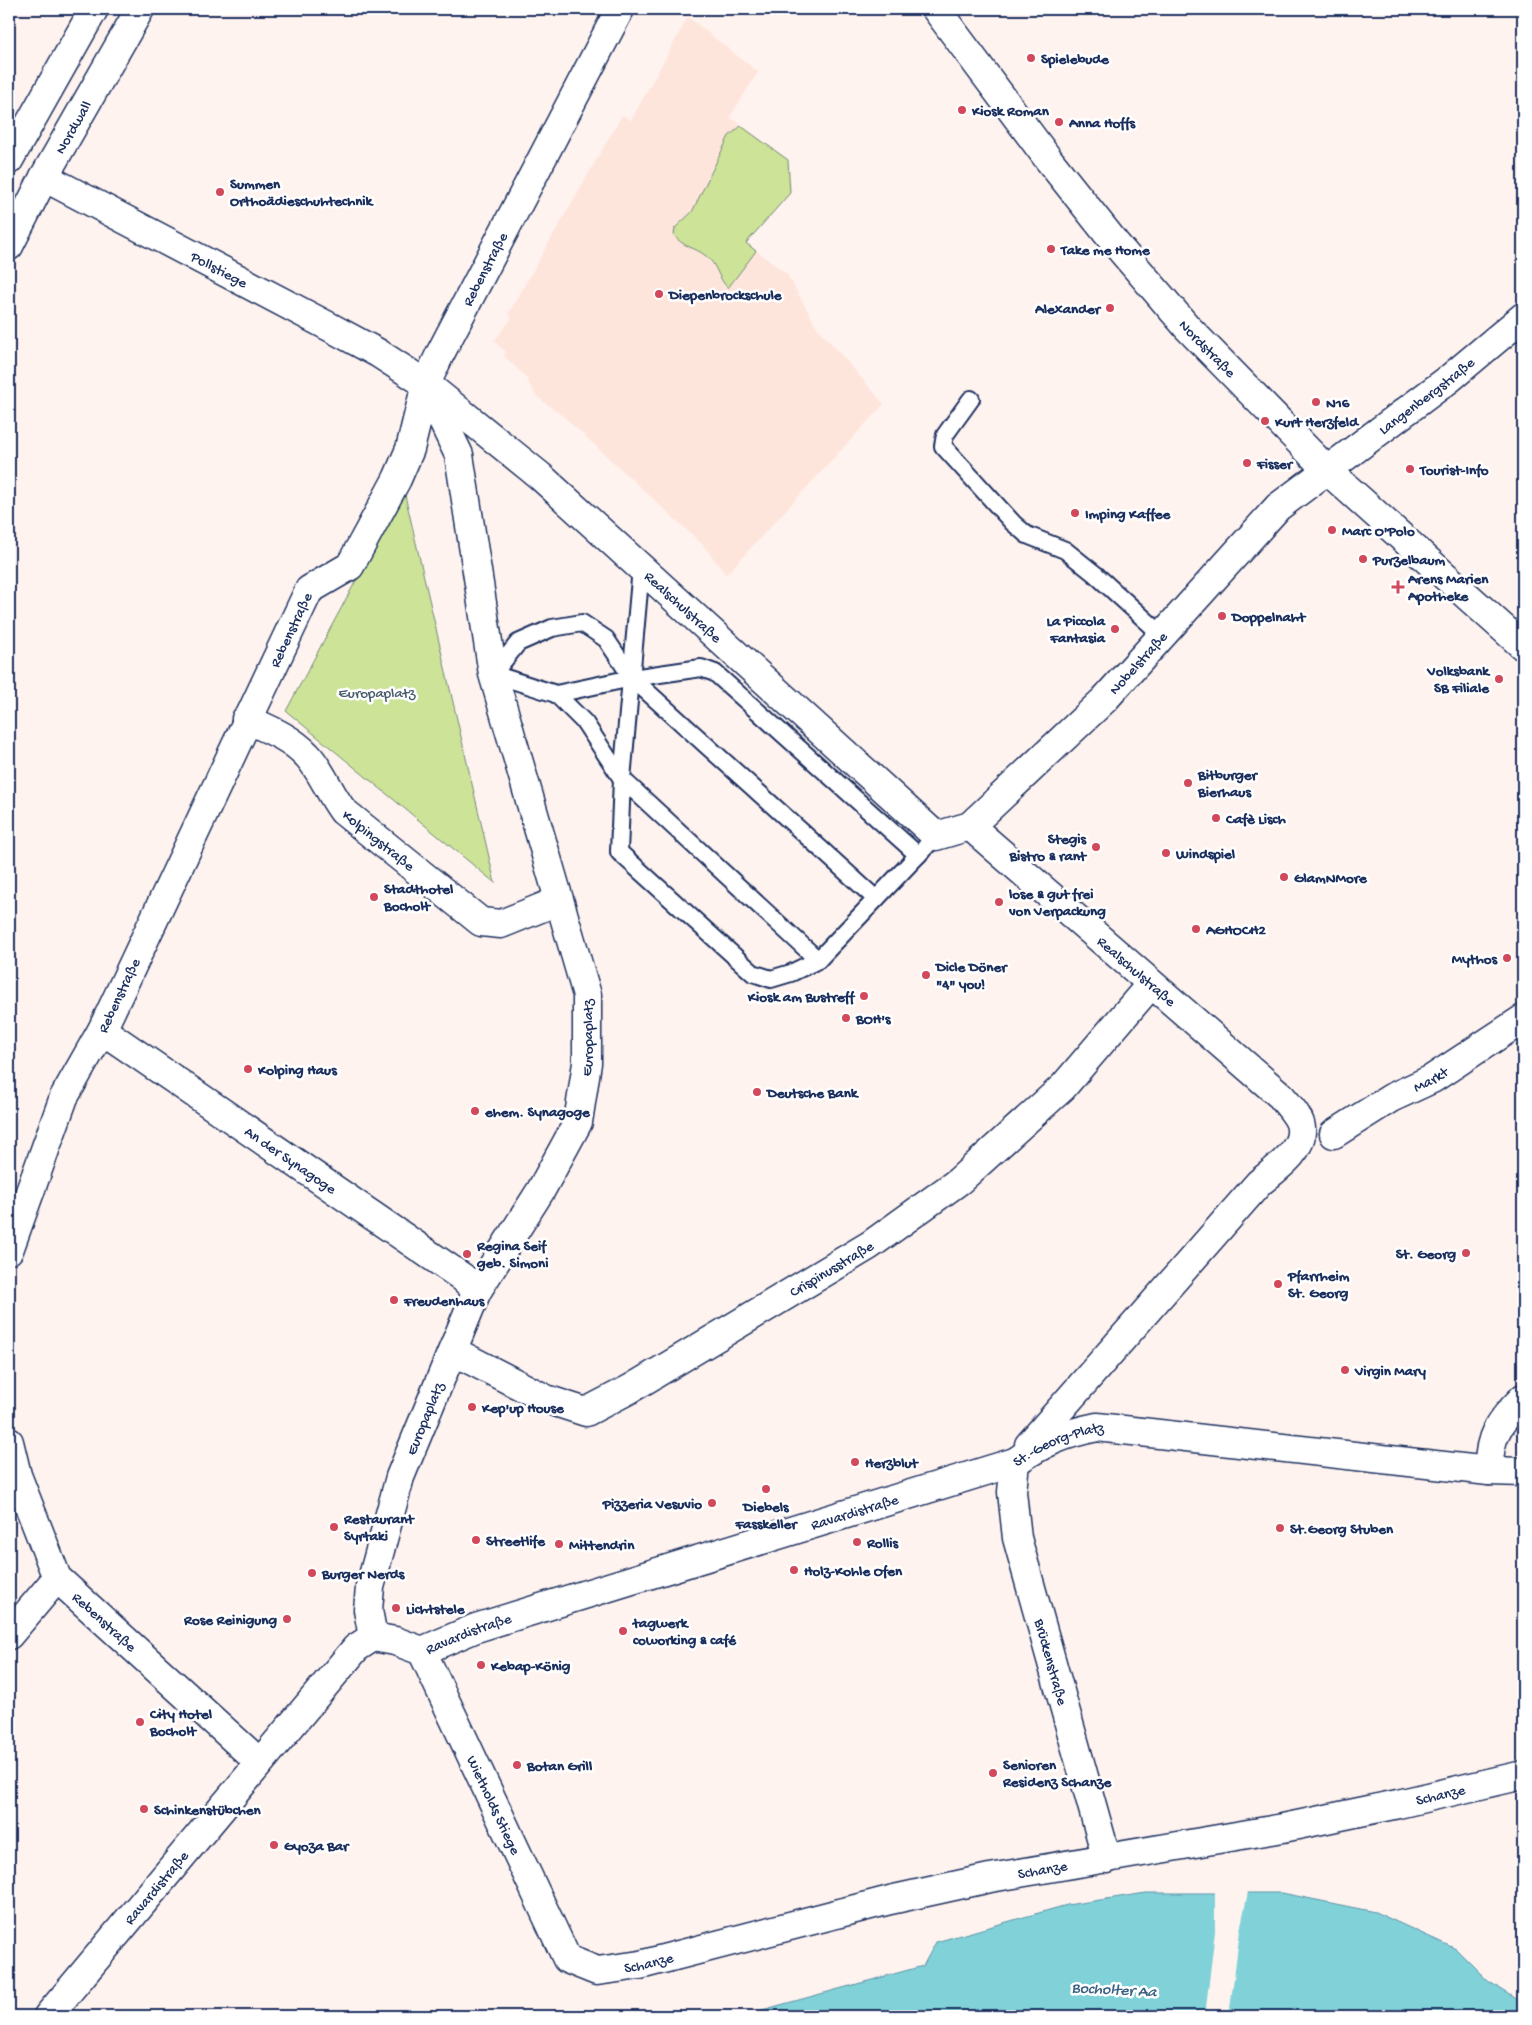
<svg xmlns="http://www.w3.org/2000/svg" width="1532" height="2025" viewBox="0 0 1532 2025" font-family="'Gochi Hand',sans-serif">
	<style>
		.built { fill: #fee5dc }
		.green { fill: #cce398; stroke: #74897b }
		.water { fill: #81d2d8; stroke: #5891a7 }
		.pier { fill: #fff3ef }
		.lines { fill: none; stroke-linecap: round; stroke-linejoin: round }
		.lane-casing { stroke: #1b2f5e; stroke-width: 20 }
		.street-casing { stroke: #1b2f5e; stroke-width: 31 }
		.secondary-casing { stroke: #1b2f5e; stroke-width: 31 }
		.lane { stroke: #fff; stroke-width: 16 }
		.street { stroke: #fff; stroke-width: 28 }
		.secondary { stroke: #fff; stroke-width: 28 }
		.poi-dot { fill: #d1495b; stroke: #fff; stroke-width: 2 }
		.labels { text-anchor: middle; stroke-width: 5; stroke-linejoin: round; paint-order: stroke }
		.poi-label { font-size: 15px; font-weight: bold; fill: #1b2f5e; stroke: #fff; text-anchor: start }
		.street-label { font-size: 15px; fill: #1b2f5e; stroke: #fff }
		.park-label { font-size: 15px; fill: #475c6c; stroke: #fff }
		.water-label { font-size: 16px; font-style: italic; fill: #3a6083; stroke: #fff }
	</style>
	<rect width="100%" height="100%" fill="#fff3ef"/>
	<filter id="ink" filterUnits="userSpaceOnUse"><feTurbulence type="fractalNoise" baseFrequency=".02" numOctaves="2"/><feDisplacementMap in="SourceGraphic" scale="10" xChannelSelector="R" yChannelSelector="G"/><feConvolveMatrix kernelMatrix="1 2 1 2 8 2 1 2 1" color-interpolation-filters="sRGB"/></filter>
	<g filter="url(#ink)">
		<polygon class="built" points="688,17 758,72 730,117 788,159 791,192 746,243 787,274 817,327 884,404 726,575 703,545 564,417 536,396 525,376 504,356 506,352 494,341 512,318 508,314 622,115 631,120"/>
		<g class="green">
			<path d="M741 126 788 160 790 193 746 243 756 251 728 288C717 277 717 264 706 256 695 247 682 247 674 235L675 228 692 212 729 136Z"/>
			<polygon points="404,491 495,883 286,711"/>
		</g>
		<polygon class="water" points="1146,1893 1282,1893 1375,1912 1456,1949 1488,1981 1523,2003 1523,2016 740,2016 923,1966 936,1942 1067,1905"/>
		<polygon class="pier" points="1215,1892 1248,1892 1240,1930 1229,2016 1205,2016 1215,1931"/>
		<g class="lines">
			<g class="lane-casing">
				<g id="lane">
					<polyline points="971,399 945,435 943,446 1013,523 1027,535 1065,550 1095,574 1162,635"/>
					<polyline points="641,568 622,779 619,852 753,973 771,979 791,973 818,960 936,836"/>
					<polyline points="556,694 632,678 701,668 715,673 918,855"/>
					<polyline points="818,960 622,779 585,723 556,694 493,674 518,643 552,628 582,623 606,639 632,678 876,899"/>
				</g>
			</g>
			<g class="street-casing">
				<g id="street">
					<path id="s1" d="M936 9 1049 160 1115 243 1187 327 1328 471 1523 646"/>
					<path id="s2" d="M44 177 328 326 378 353 426 384 540 476 936 836 970 826 1104 700 1278 507 1449 379 1523 317"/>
					<path id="s3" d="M246 719C268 729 290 737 307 755 320 768 330 794 343 811L481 922 501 924 558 901"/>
					<path id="s4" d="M970 826 1281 1096C1288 1105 1301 1118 1301 1129 1303 1152 1274 1170 1259 1183L1029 1445"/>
					<path id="s5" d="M102 1030 462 1277 477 1291"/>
					<path id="s6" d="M1334 1134 1391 1098 1432 1079 1523 1019"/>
					<path id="s7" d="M9 1250 64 1097 102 1030 309 590 350 566 397 479 410 449 426 384 440 354 620 9"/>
					<path id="s8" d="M453 1351 546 1399 586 1412 630 1389 870 1245 959 1181 1063 1087 1151 984"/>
					<path id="s9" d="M9 1442 17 1475 57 1578 248 1752 258 1764"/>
					<path id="s10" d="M1015 1462 1012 1492 1017 1538 1107 1859"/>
					<path d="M1489 1471C1488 1435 1499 1423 1523 1398"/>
					<polyline points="9,1635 57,1578"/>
					<path id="s11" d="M373 1637 368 1610 370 1587 400 1477 477 1291 541 1190 578 1122 587 1063V995L493 674 459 455 428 390"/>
					<path id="s12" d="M422 1651 567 1959 597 1971 640 1965 890 1900 990 1878 1283 1828 1398 1804 1523 1775"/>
					<path id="s13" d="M48 2016 356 1648 373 1637 395 1641 422 1651 476 1628 1015 1462C1044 1442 1063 1434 1097 1427L1489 1471 1523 1472"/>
				</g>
			</g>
			<g class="secondary-casing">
				<g id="secondary">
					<polyline points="9,160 94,9"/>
					<path id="s14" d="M9 246 44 177 140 9"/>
				</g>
			</g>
			<use href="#lane" class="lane"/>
			<use href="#street" class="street"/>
			<use href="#secondary" class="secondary"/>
		</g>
	</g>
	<g class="poi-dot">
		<circle cx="1031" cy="58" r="5"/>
		<circle cx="962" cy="110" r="5"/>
		<circle cx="1059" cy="122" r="5"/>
		<circle cx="220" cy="192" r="5"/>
		<circle cx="1051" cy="249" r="5"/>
		<circle cx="659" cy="294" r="5"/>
		<circle cx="1110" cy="308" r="5"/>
		<circle cx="1316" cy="402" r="5"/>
		<circle cx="1265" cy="421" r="5"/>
		<circle cx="1247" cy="463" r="5"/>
		<circle cx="1410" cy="469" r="5"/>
		<circle cx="1075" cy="513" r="5"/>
		<circle cx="1332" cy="530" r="5"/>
		<circle cx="1363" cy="559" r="5"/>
		<path d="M1395.5 579.5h5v5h5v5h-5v5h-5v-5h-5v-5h5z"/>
		<circle cx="1222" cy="616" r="5"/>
		<circle cx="1115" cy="629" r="5"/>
		<circle cx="1499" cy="679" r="5"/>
		<circle cx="1188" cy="783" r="5"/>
		<circle cx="1216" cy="818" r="5"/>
		<circle cx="1096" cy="847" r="5"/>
		<circle cx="1166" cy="853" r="5"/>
		<circle cx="1284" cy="877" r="5"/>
		<circle cx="374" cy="897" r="5"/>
		<circle cx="999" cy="902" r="5"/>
		<circle cx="1196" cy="929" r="5"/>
		<circle cx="1507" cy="958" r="5"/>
		<circle cx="926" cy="975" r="5"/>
		<circle cx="864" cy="996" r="5"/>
		<circle cx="846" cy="1018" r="5"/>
		<circle cx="248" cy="1069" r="5"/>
		<circle cx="757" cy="1092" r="5"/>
		<circle cx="475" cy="1111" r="5"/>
		<circle cx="1466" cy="1253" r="5"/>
		<circle cx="467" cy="1254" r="5"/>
		<circle cx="1278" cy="1284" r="5"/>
		<circle cx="394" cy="1300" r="5"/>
		<circle cx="1345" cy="1370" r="5"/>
		<circle cx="472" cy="1407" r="5"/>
		<circle cx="855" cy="1462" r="5"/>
		<circle cx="766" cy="1489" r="5"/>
		<circle cx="712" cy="1503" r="5"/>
		<circle cx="334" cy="1527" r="5"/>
		<circle cx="1280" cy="1528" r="5"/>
		<circle cx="476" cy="1540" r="5"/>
		<circle cx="857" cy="1542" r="5"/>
		<circle cx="559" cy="1544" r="5"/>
		<circle cx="794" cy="1570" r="5"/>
		<circle cx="312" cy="1573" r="5"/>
		<circle cx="396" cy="1608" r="5"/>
		<circle cx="287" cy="1619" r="5"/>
		<circle cx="623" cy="1631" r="5"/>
		<circle cx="481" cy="1665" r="5"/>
		<circle cx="140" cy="1722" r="5"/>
		<circle cx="517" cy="1765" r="5"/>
		<circle cx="993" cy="1773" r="5"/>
		<circle cx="144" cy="1809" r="5"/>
		<circle cx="274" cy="1845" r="5"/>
	</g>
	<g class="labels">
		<g class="poi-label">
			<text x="1041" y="63">Spielebude</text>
			<text x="972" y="115">Kiosk Roman</text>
			<text x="1069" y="127">Anna Hoffs</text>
			<text x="230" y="188">Summen<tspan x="230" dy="17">Orthoädieschuhtechnik</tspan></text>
			<text x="1061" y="254">Take me Home</text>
			<text x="669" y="299">Diepenbrockschule</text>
			<text x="1100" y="313" text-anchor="end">Alexander</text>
			<text x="1326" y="407">N16</text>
			<text x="1275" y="426">Kurt Herzfeld</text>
			<text x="1257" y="468">Fisser</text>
			<text x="1420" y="474">Tourist-Info</text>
			<text x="1085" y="518">Imping Kaffee</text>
			<text x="1342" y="535">Marc O'Polo</text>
			<text x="1373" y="564">Purzelbaum</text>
			<text x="1408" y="583">Arens Marien<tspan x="1408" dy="17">Apotheke</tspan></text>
			<text x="1232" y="621">Doppelnaht</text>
			<text x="1105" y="625" text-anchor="end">La Piccola<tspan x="1105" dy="17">Fantasia</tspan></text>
			<text x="1489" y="675" text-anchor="end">Volksbank<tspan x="1489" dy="17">SB Filiale</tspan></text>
			<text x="1198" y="779">Bitburger<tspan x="1198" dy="17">Bierhaus</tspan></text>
			<text x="1226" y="823">Cafè Lisch</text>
			<text x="1086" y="843" text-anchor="end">Stegis<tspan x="1086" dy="17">Bistro &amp; rant</tspan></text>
			<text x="1176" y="858">Windspiel</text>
			<text x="1294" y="882">GlamNMore</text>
			<text x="384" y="893">Stadthotel<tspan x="384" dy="17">Bocholt</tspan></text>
			<text x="1009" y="898">lose &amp; gut frei<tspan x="1009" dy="17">von Verpackung</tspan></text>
			<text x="1206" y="934">AGHOCH2</text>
			<text x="1497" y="963" text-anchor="end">Mythos</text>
			<text x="936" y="971">Dicle Döner<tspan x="936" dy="17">"4" you!</tspan></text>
			<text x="854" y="1001" text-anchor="end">Kiosk am Bustreff</text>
			<text x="856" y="1023">BOH's</text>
			<text x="258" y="1074">Kolping Haus</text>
			<text x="767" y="1097">Deutsche Bank</text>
			<text x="485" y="1116">ehem. Synagoge</text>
			<text x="477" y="1250">Regina Seif<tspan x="477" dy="17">geb. Simoni</tspan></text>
			<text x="1456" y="1258" text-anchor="end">St. Georg</text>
			<text x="1288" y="1280">Pfarrheim<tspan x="1288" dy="17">St. Georg</tspan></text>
			<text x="404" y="1305">Freudenhaus</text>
			<text x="1355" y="1375">Virgin Mary</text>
			<text x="482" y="1412">Kep'up House</text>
			<text x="865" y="1467">Herzblut</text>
			<text x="702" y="1508" text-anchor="end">Pizzeria Vesuvio</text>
			<text x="766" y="1511" text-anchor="middle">Diebels<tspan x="766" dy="17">Fasskeller</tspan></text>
			<text x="344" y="1523">Restaurant<tspan x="344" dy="17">Syrtaki</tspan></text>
			<text x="1290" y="1533">St.Georg Stuben</text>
			<text x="486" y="1545">Streetlife</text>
			<text x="867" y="1547">Rollis</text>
			<text x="569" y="1549">Mittendrin</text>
			<text x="804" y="1575">Holz-Kohle Ofen</text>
			<text x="322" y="1578">Burger Nerds</text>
			<text x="406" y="1613">Lichtstele</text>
			<text x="277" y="1624" text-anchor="end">Rose Reinigung</text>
			<text x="633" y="1627">tagwerk<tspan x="633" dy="17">coworking &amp; café</tspan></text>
			<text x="491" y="1670">Kebap-König</text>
			<text x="150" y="1718">City Hotel<tspan x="150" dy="17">Bocholt</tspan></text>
			<text x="1003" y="1769">Senioren<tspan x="1003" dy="17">Residenz Schanze</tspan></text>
			<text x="527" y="1770">Botan Grill</text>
			<text x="154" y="1814">Schinkenstübchen</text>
			<text x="284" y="1850">Gyoza Bar</text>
		</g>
		<g class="street-label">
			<text dy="5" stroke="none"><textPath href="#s14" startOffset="135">Nordwall</textPath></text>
			<text dy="5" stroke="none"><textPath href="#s7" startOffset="1101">Rebenstraße</textPath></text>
			<text dy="5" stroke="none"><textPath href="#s2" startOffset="198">Pollstiege</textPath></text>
			<text dy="5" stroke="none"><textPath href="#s1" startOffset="435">Nordstraße</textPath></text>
			<text dy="5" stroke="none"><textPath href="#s2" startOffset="1781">Langenbergstraße</textPath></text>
			<text dy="5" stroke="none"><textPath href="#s2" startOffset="775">Realschulstraße</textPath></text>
			<text dy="5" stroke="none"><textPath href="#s7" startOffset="682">Rebenstraße</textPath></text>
			<text dy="5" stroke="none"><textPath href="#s2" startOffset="1386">Nobelstraße</textPath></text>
			<text dy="5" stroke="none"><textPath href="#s3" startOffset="184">Kolpingstraße</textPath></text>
			<text dy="5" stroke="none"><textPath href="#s4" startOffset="221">Realschulstraße</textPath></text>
			<text dy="5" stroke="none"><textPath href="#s7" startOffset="278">Rebenstraße</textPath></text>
			<text dy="5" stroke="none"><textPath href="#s11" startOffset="648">Europaplatz</textPath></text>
			<text dy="5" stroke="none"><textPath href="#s6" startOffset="111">Markt</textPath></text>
			<text dy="5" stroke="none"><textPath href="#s5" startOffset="229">An der Synagoge</textPath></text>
			<text dy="5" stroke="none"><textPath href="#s8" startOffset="431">Crispinusstraße</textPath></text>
			<text dy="5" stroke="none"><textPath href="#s11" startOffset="228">Europaplatz</textPath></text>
			<text dy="5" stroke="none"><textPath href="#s13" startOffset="1222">St.-Georg-Platz</textPath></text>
			<text dy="5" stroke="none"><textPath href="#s13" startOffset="1006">Ravardistraße</textPath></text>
			<text dy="5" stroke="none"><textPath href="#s9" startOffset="209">Rebenstraße</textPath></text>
			<text dy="5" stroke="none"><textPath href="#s13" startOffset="601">Ravardistraße</textPath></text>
			<text dy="5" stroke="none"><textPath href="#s10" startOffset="205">Brückenstraße</textPath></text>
			<text dy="5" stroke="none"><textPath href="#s12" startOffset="1235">Schanze</textPath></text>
			<text dy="5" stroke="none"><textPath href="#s12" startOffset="170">Wietholds Stiege</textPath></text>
			<text dy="5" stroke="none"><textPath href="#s12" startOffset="830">Schanze</textPath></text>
			<text dy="5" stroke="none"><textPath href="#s13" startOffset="168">Ravardistraße</textPath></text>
			<text dy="5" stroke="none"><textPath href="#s12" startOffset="425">Schanze</textPath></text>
		</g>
		<g class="park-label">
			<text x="377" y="697">Europaplatz</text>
		</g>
		<g class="water-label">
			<text transform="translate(1114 1988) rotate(3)" y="6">Bocholter Aa</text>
		</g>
	</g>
	<rect width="1532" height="2025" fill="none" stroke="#fff" stroke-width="30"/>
	<rect x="15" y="15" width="1502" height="1995" fill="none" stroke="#1b2f5e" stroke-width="2" filter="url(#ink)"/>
</svg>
